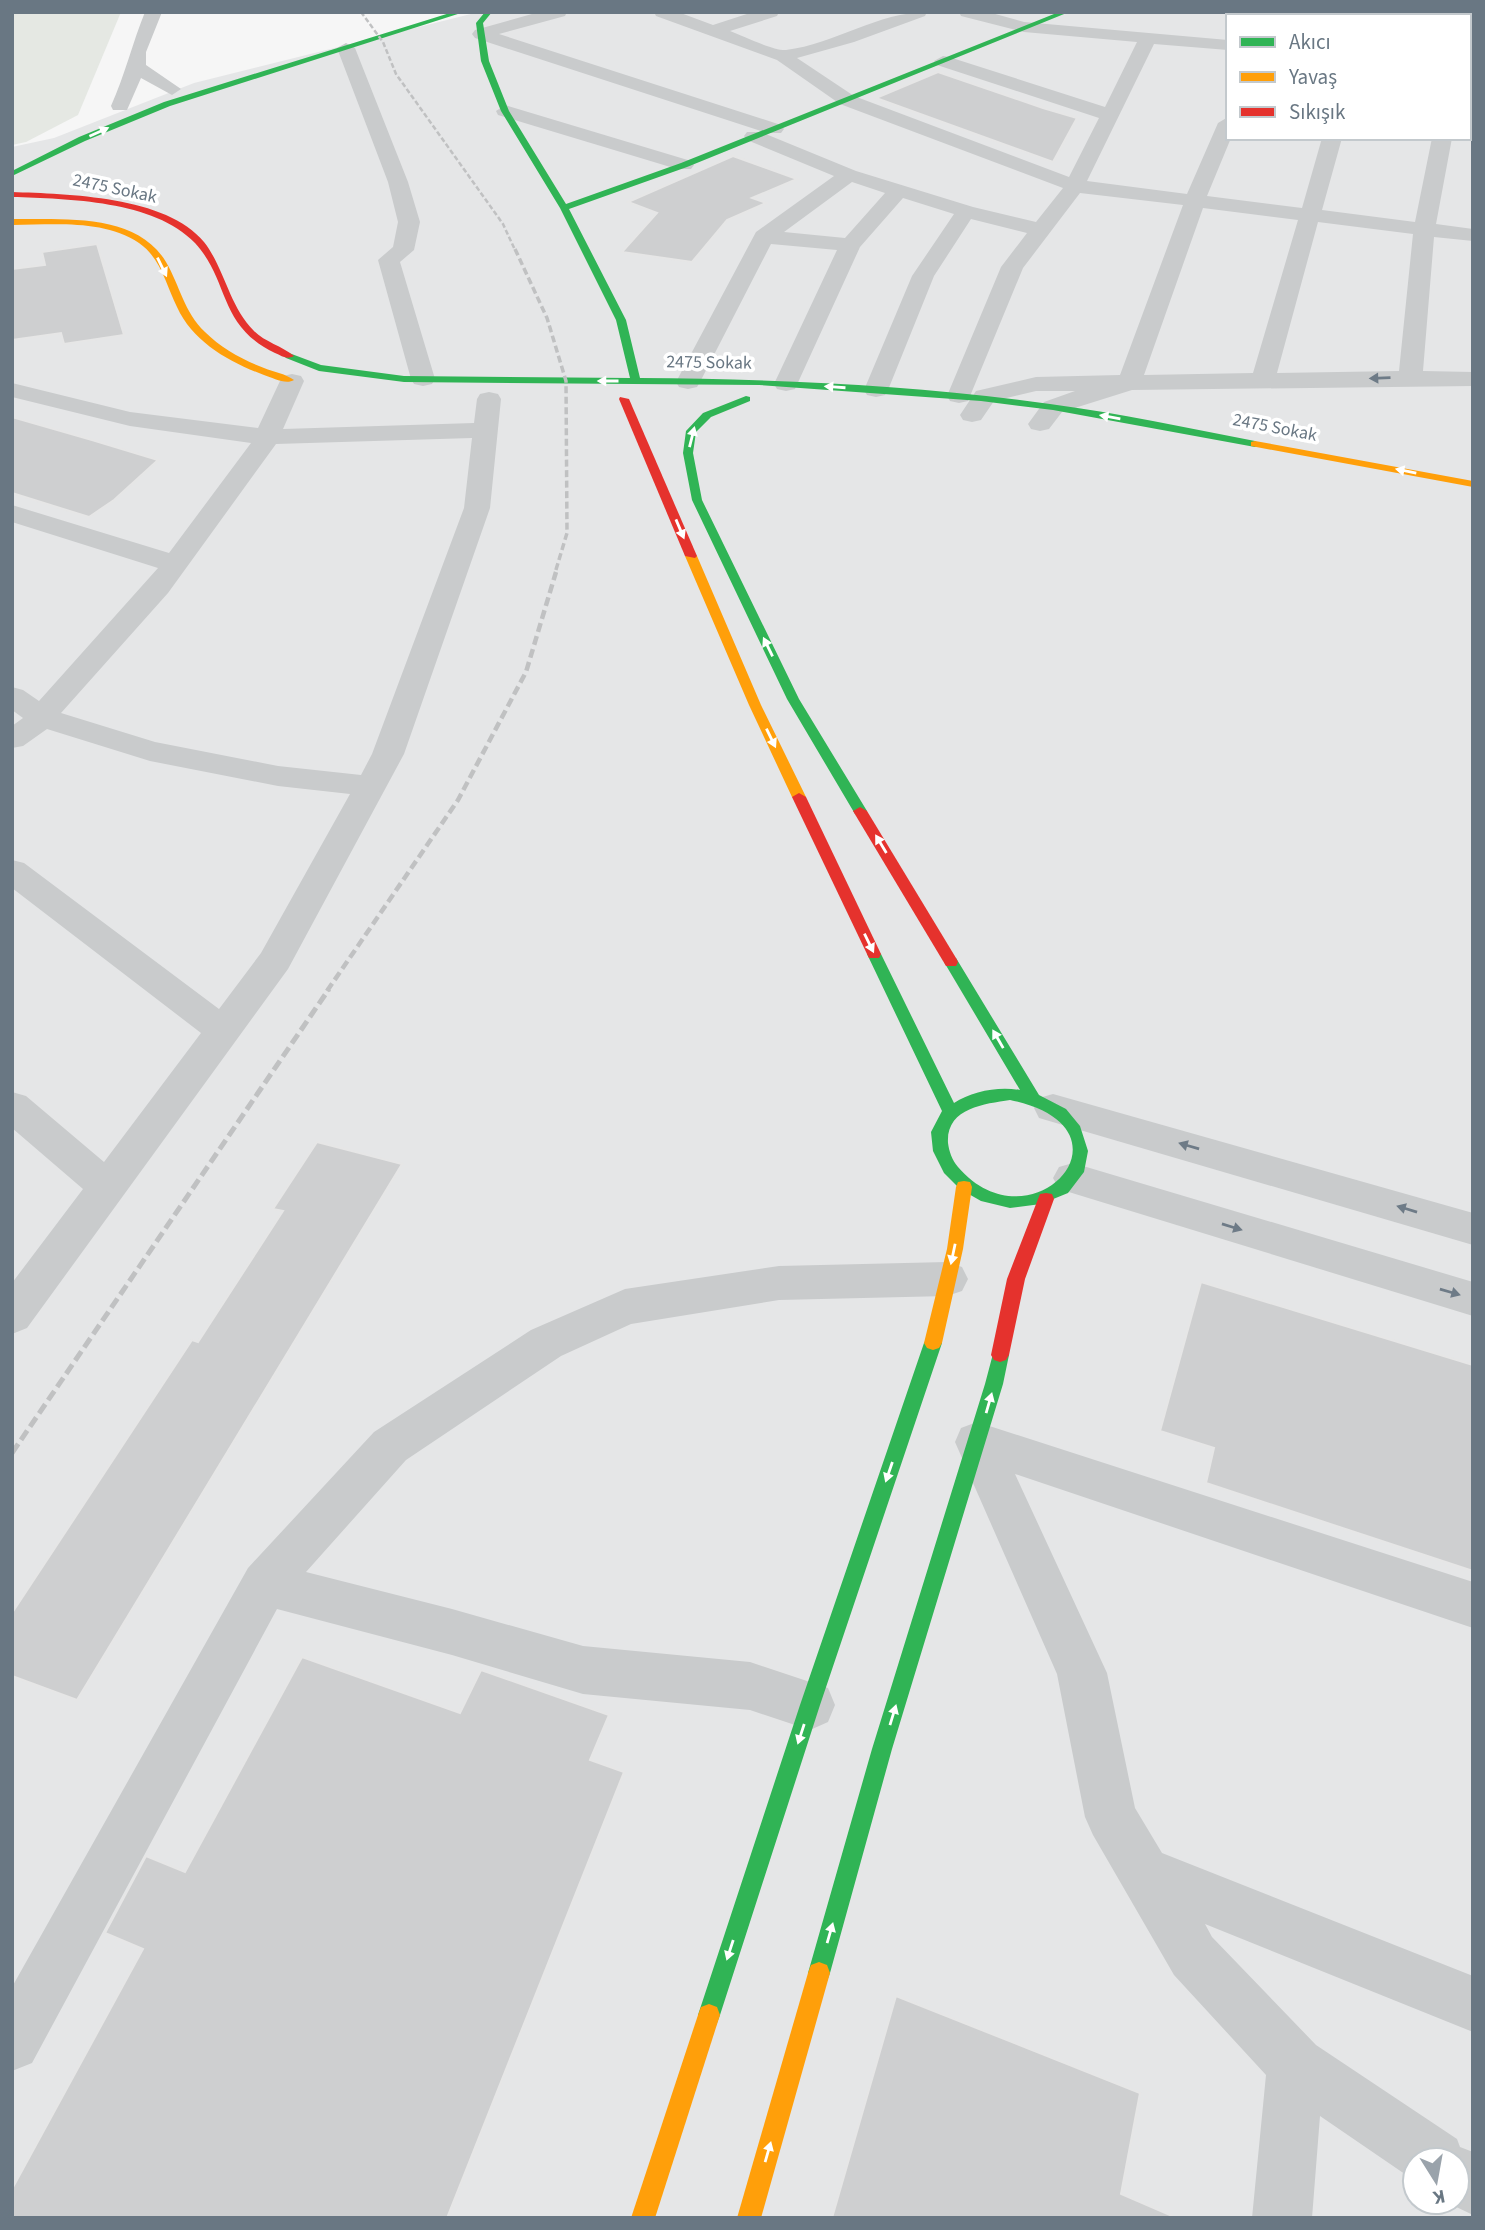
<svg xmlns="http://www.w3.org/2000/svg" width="1485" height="2230" viewBox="0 0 1485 2230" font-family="'Source Sans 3',sans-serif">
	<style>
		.built { fill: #e5e6e7; fill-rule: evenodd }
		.green { fill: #e5e8e3 }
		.building { fill: #cecfd0; stroke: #e6e6e6; stroke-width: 2 }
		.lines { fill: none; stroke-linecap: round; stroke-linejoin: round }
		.street { fill: #c9cbcc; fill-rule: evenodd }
		.fast { fill: #30b455; fill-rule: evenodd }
		.slow { fill: #ff9f0a; fill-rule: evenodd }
		.jam { fill: #e5322d; fill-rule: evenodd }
		.rail-far3 { stroke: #c0c1c2; stroke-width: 2.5; stroke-dasharray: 5 2.5; stroke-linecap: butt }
		.rail-far2 { stroke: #c0c1c2; stroke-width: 3.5; stroke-dasharray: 7 3.5; stroke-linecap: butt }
		.rail-far1 { stroke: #c0c1c2; stroke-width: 4.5; stroke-dasharray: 9 4.5; stroke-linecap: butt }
		.rail { stroke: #c0c1c2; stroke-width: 5; stroke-dasharray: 11 5; stroke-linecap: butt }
		.oneway { fill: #fff }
		.oneway2 { fill: #6e7b87 }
		.labels { text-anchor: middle; stroke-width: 7; stroke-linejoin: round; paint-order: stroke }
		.far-street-label { font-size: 18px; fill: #697783; stroke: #fff }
	</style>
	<rect width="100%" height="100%" fill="#f6f6f6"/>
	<path class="built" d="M479 12H1473V2218H12V147L54 138 194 83ZM1228 16H1469V138H1228ZM1415 2160H1457V2202H1415Z"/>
	<polygon class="green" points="12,12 121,12 78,115 26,142 12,145"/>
	<g class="building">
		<polygon points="938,72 1043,108 1077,118 1053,162 876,98"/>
		<polygon points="733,156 797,179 752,198 766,203 727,220 692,262 622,252 657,213 628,202"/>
		<polygon points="97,244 124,335 64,344 61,333 12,340 12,269 45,265 42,252"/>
		<polygon points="12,417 92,440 158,460 114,500 89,517 12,493"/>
		<polygon points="317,1142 402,1164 77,1700 12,1676 12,1613 192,1340 198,1342 283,1211 273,1209"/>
		<polygon points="1201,1282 1473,1365 1473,1571 1206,1483 1214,1448 1160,1431"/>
		<polygon points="302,1657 460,1713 481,1670 609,1715 590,1760 624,1772 447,2218 12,2218 12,2189 143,1949 105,1933 146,1856 185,1872"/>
		<polygon points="896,1996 1140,2093 1121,2194 1177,2218 832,2218"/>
	</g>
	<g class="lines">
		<g class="street">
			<path d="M145 12H162L146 52V65L181 89 172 95 141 78 127 110H113L111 106C125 75 132 44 145 12Z"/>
			<polygon points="539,12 567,12 565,16 499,34 781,125 784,129 781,133 767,133 475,38 472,34 475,30"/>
			<path d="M654 12H678L713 25 753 12H779L777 16 730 31C743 36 774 51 786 50 835 44 878 12 927 12L925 16 854 42 797 58 854 96 1069 177 1099 118 937 65 934 61 943 56 949 57 1105 107 1137 42 1024 32 961 16 959 12H988L1024 22 1228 40V50L1154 44 1087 181 1187 194 1218 123 1228 117V138H1231L1207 196 1302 208 1322 138H1342L1322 210 1415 222 1432 138H1452L1436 224 1473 229V241L1434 237 1423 371 1473 372V386L1132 390 1062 412 1049 429 1040 431 1031 429 1028 424 1044 402 1075 391H1036L994 401 981 420 972 422 963 420 960 415 976 391 1036 377 1120 375 1183 205 1080 193 1023 268 968 401 959 403 950 401 947 396 1001 267 1027 233 971 219 934 276 888 390 885 395 876 397 867 395 864 390 912 276 954 214 903 198 860 247 795 389 786 391 777 389 774 384 837 250 771 244 700 382 697 387 688 389 679 387 676 382 756 232 834 176 747 140 744 136 747 132H761L856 171 973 207 1036 222 1063 188 840 104 777 60 656 16ZM852 182 885 193 845 238 784 232ZM1203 208 1298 220 1253 373 1144 375ZM1318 222 1413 234 1399 371 1277 373Z"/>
			<polygon points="1229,12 1254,12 1256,16 1231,16"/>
			<polygon points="1355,12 1382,12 1384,16 1358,16"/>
			<polygon points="1424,12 1446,12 1444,16 1422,16"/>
			<polygon points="346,43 355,48 408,182 420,222 414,250 400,262 435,379 432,384 423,386 414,384 411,379 378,260 393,247 398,222 388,182 337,48"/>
			<rect x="1469" y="89" width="4" height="12"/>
			<polygon points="505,105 691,161 694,165 691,169 677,169 498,115 496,111"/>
			<path d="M292 374 301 376 304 381 283 429 474 423 477 399 480 394 489 392 498 394 501 399 490 508 404 754 288 969 27 1328 12 1334V1283L83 1189 12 1128V1092L26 1096 104 1162 201 1033 12 888V860L24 863 219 1009 261 953 350 794 278 786 150 761 47 729 23 746 12 748V726L23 718 12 710V687L23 690 39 701 158 568 12 522V505L169 553 251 443 130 426 12 397V383L130 412 258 428 280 381 283 376ZM472 438 464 508 372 754 361 775 278 766 155 742 61 713 168 593 276 444Z"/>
			<polygon points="1053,1094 1473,1213 1473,1245 1039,1118 1034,1108 1039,1098"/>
			<polygon points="1073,1163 1473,1282 1473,1316 1059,1189 1053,1178 1059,1167"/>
			<polygon points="947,1262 962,1267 968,1279 962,1291 947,1296 779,1300 631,1324 561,1356 406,1460 306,1572 452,1609 583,1646 750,1662 828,1688 835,1705 828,1722 810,1730 750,1710 583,1694 452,1655 277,1609 32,2063 12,2071 12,1987 248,1568 374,1432 531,1330 625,1289 779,1266"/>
			<polygon points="977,1422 1473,1582 1473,1628 1015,1474 1107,1673 1135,1808 1162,1853 1473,1976 1473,2032 1205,1924 1212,1937 1316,2045 1457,2139 1460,2147 1473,2152 1473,2215 1446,2202 1457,2202 1457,2160 1415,2160 1415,2181 1320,2116 1312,2218 1252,2218 1266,2075 1174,1975 1093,1835 1085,1817 1057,1674 955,1442 961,1428"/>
		</g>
		<g class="fast">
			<polygon points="453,12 464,12 170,106 85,141 12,176 12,171 79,137 164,102"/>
			<path d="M485 12H492L483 23 489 61 509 111 566 204 681 163 1059 12H1069L687 167 569 209 626 320 640 378C777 379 915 385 1050 404 1119 413 1187 428 1255 441L1260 444 1255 447 1053 410 981 401 759 385 404 382 319 371 286 358 284 356 289 353 321 365 404 376 630 378 616 320 560 208 501 111 481 61 476 23Z"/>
			<polygon points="1298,12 1309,12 1316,16 1305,16"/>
			<polygon points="1342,12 1353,12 1360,16 1349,16"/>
			<polygon points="1469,39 1473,40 1473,44 1469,43"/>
			<polygon points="1469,59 1473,60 1473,64 1469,63"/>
			<polygon points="1469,69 1473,70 1473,74 1469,73"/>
			<polygon points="746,396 750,397 750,401 711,417 696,432 693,453 702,500 799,699 867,811 865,814 855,814 787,699 692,500 683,453 686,431 703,413"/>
			<path d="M874 949 881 954 954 1103C972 1091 999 1086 1020 1090L944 962 951 957 956 958 1039 1095 1066 1109 1080 1126 1088 1151 1084 1172 1068 1193 1041 1204 1010 1208 981 1201 960 1189 944 1173 933 1151 931 1132 942 1111 867 954ZM1010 1100C1145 1128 1031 1252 958 1167 952 1160 949 1151 948 1143 946 1108 984 1104 1010 1100Z"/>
			<polygon points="933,1336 939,1338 942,1343 820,1705 720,2015 717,2023 709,2026 701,2023 698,2015 800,1705 924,1343 927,1338"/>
			<polygon points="1000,1348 1006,1350 1009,1355 1003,1384 892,1749 830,1973 827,1981 819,1984 811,1981 808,1973 872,1749 985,1384 994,1350"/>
		</g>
		<g class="slow">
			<path d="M12 219C63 220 136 212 166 262 180 286 184 312 205 332 221 348 243 360 264 368 274 372 286 374 294 380 286 385 273 378 264 375 229 362 193 342 177 307 166 285 161 258 139 243 103 219 53 225 12 225Z"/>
			<polygon points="1255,441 1473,481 1473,487 1251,446 1251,442"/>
			<polygon points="691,553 697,556 761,705 806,797 804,800 799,801 792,797 749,705 685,556"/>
			<polygon points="964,1181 970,1182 972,1187 963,1249 942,1343 939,1348 933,1350 927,1348 924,1343 947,1249 956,1187 958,1182"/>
			<polygon points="819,1962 827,1965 830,1973 761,2218 737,2218 808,1973 811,1965"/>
			<polygon points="709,2004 717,2007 720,2015 655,2218 631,2218 698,2015 701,2007"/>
		</g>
		<g class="jam">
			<path d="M12 192C67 194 167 196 204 242 225 269 229 306 254 331 265 342 282 346 294 356 287 360 282 356 275 353 218 326 230 281 195 243 154 200 68 199 12 197Z"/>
			<polygon points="620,397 629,399 697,556 695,558 685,556 619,399"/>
			<polygon points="799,793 806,797 881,954 879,958 869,958 867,954 792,797"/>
			<polygon points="860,807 867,811 956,958 958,962 956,966 946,966 853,811"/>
			<polygon points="1046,1193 1052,1194 1054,1199 1025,1279 1009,1355 1006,1360 1000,1362 994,1360 991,1355 1007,1279 1038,1199 1040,1194"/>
		</g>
		<polyline class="rail-far3" points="361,12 383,42 396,74 503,224 515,250"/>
		<polyline class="rail-far2" points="515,249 547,318 566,381 567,533 555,573"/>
		<polyline class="rail-far1" points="327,991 458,800 526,672 556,572"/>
		<polyline class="rail" points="12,1453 329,989"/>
	</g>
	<defs><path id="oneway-solid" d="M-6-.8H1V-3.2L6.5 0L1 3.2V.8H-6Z" transform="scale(1.75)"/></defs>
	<g class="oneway">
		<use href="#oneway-solid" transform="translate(99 132) rotate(-24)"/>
		<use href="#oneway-solid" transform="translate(162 267) rotate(64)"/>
		<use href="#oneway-solid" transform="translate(608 381) rotate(180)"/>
		<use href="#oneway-solid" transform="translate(835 387) rotate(-176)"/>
		<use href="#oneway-solid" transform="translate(1110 417) rotate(-170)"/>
		<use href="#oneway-solid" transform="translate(692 437) rotate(-76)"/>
		<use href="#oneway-solid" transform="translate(1406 471) rotate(-169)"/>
		<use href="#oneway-solid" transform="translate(680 529) rotate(67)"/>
		<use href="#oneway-solid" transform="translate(768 647) rotate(-116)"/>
		<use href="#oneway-solid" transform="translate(771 738) rotate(64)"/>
		<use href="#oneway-solid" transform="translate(881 844) rotate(-121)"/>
		<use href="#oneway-solid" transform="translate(869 943) rotate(64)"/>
		<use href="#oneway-solid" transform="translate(998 1039) rotate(-120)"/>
		<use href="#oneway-solid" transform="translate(953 1254) rotate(102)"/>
		<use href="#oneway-solid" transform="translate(989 1403) rotate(-74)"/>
		<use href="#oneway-solid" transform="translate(889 1472) rotate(109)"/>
		<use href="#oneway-solid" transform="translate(893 1715) rotate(-73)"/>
		<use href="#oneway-solid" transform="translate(801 1734) rotate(108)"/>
		<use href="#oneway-solid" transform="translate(830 1933) rotate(-74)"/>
		<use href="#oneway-solid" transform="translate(730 1950) rotate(108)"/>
		<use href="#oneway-solid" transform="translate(768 2152) rotate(-74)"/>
	</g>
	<g class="oneway2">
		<use href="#oneway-solid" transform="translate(1380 378) rotate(178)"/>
		<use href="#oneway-solid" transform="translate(1189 1146) rotate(-164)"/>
		<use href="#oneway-solid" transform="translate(1407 1209) rotate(-163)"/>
		<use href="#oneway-solid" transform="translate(1232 1227) rotate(17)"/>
		<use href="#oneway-solid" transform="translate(1450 1292) rotate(16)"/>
	</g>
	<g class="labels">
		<g class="far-street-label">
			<text transform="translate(115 188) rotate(12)" y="6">2475 Sokak</text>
			<text transform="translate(709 362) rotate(1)" y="6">2475 Sokak</text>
			<text transform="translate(1275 427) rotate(11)" y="6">2475 Sokak</text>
		</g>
	</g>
	<rect width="1485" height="2230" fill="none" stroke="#697783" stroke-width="28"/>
	<rect x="1226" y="14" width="245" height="126" fill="#ffffff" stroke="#c3c9cd" stroke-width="2"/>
	<rect x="1240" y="37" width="35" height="10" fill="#30b455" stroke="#c3c9cd" stroke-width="2"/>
	<text x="1289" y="49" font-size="21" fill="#697783">Akıcı</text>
	<rect x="1240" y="72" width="35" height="10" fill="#ff9f0a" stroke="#c3c9cd" stroke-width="2"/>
	<text x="1289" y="84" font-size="21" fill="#697783">Yavaş</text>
	<rect x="1240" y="107" width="35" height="10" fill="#e5322d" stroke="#c3c9cd" stroke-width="2"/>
	<text x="1289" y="119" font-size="21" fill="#697783">Sıkışık</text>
	<g transform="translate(1436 2181) rotate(169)"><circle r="33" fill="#ffffff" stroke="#c3c9cd" stroke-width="2"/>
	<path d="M0-5L12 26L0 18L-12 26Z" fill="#9aa3ab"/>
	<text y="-10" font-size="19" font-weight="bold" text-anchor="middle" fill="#697783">K</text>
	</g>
</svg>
